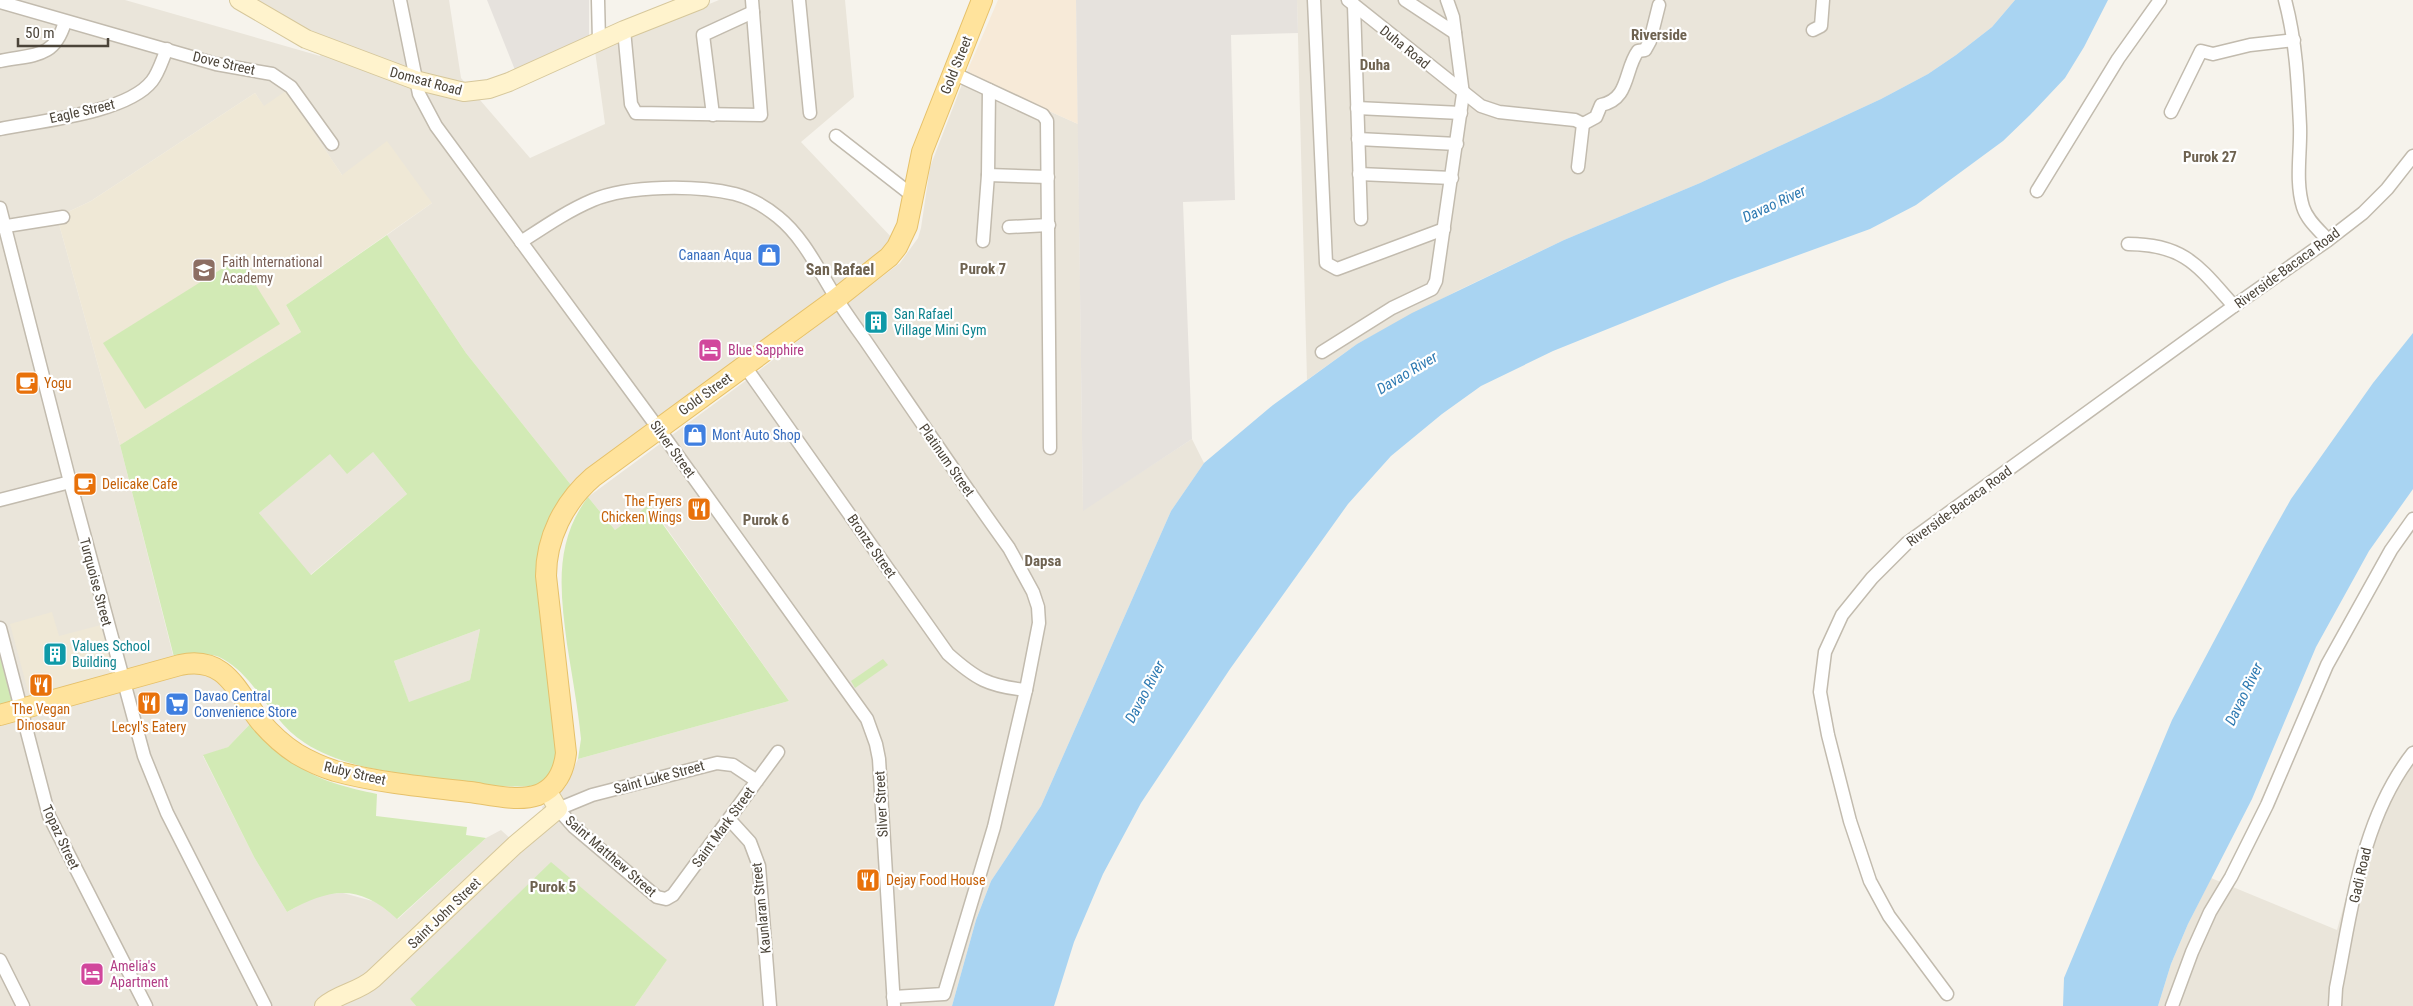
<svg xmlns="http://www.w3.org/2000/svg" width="2413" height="1006" viewBox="0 0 2413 1006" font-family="'Roboto Condensed',sans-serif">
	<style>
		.residential { fill: #eae5da }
		.commercial { fill: #f7ead8 }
		.industrial { fill: #e6e2dd }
		.education { fill: #efe8d6 }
		.green { fill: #d2eab5; fill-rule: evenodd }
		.water { fill: #a9d4f2 }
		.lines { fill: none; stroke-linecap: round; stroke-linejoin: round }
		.street-casing { stroke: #c2bbae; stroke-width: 15 }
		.secondary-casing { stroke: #d6c79b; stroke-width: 20 }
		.primary-casing { stroke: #e6c16a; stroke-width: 22 }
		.street { stroke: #fff; stroke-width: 12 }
		.secondary { stroke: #fff3cd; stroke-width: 18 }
		.primary { stroke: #ffe39c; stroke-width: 20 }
		.labels { text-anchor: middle; stroke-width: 4.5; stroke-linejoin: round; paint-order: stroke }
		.street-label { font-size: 14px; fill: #4b4439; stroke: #fff }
		.shop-label { font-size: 14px; fill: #366cbe; stroke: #fff; text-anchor: start }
		.education-label { font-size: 14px; fill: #785e54; stroke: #fff; text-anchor: start }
		.culture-label { font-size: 14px; fill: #0d838f; stroke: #fff; text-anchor: start }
		.hotel-label { font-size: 14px; fill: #b23c85; stroke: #fff; text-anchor: start }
		.food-label { font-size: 14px; fill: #c56008; stroke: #fff; text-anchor: start }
		.neighbourhood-label { font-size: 15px; font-weight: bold; fill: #6e6250; stroke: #fff }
		.water-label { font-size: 15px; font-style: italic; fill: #2e7ab2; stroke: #fff }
		.quarter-label { font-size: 16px; font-weight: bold; fill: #6e6250; stroke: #fff }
	</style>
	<rect width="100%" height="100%" fill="#f6f3ec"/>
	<g class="residential">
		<polygon points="0,0 125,0 320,56 325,40 306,31 255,0 449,0 461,78 530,158 605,124 595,51 719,0 845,0 854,97 801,142 894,240 840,287 661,414 571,485 466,353 387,235 432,203 342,175 286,92 264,107 255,93 91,201 70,211 59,224 120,445 178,675 196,670 215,675 253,721 228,747 203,756 254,857 287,912 311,899 323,894 343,893 376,902 398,919 486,838 501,830 513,841 545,815 542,807 566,786 578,759 789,701 650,505 615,530 588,497 748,379 900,263 918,238 921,228 930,167 966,74 1078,124 1083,510 1192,439 1204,463 1171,511 1041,806 991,881 976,920 952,1006 635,1006 667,960 410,999 416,1006 0,1006"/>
		<polygon points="1297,0 2015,0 1992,27 1956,55 1928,74 1881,99 1700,183 1564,240 1457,291 1357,344 1307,380"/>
		<polygon points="373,452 407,494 310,575 259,513 330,453"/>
		<polygon points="480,629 470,680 409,703 394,661"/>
		<polygon points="2413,744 2413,1006 2158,1006 2171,964 2188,924 2211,878 2337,930 2358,854 2374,808"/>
	</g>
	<polygon class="commercial" points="998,0 1076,0 1078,124 966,74"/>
	<g class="industrial">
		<polygon points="487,0 589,0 589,38 515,70"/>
		<polygon points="1076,0 1297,0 1298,33 1231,35 1235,200 1183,202 1192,439 1083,511"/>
	</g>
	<g class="education">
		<polygon points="286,91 342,175 387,141 432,203 286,305 301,332 120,445 59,224 70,211 91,201 255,93 264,106"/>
		<polygon points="52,612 59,636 101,625 113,672 29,695 10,624"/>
	</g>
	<g class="green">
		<path d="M387 235 466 353 571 485 550 520 558 749C554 762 552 777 538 784 516 794 385 772 357 765 340 760 320 753 305 743 271 722 257 678 223 659 207 650 191 657 175 661L120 445 301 332 286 305ZM373 452 407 494 311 575 259 513 330 454 347 474ZM480 629 470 680 409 702 394 661Z"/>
		<polygon points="239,258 280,324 145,409 103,343"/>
		<path d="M588 497 615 530 649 505 789 701 578 759 581 739C578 708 572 676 567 644 560 591 554 542 588 497Z"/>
		<polygon points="0,657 13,705 0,708"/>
		<polygon points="883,659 888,665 855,688 851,681"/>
		<path d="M253 721C267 735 279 752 294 763 318 781 349 788 377 794L376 816 467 827 466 835 486 838 397 919C359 883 330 888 287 912L254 857 203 755 228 747Z"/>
		<polygon points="551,862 667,960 635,1006 416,1006 410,999"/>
	</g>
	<g class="water">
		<polygon points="2015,0 2108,0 2084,47 2065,78 2030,115 2003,141 1916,205 1870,229 1727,281 1553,351 1481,386 1442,414 1391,456 1348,504 1230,669 1141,803 1103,874 1074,942 1054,1006 952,1006 976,920 991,881 1041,806 1171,511 1204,463 1273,405 1357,344 1412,313 1564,240 1700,183 1881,99 1928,74 1956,55 1992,27"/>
		<polygon points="2413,333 2413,489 2369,551 2316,647 2252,799 2188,924 2171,964 2158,1006 2063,1006 2064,978 2172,720 2264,547 2291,499 2373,383"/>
	</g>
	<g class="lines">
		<g class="street-casing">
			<g id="street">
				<polyline points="400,0 419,94 436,126 658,428 867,719 876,744 879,759 894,1006"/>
				<polyline points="598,0 599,41"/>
				<polyline points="799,0 810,113"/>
				<polyline points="1314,0 1326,263 1337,269 1444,229"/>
				<polyline points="1348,0 1481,106 1499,112 1575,120 1583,124 1578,167"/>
				<polyline points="1405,0 1455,33"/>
				<path d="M2285 0C2296 41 2298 83 2300 126 2301 152 2295 181 2303 207 2307 220 2319 230 2328 240"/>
				<polyline points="0,2 216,64 272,74 291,87 332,144"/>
				<polyline points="1354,5 1361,219"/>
				<polyline points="624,30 631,104 636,113 761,115 752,0"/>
				<polyline points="1813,30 1821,26 1823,0"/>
				<path d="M0 61C34 54 54 59 65 22"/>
				<polyline points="953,73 1043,115 1047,121 1050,448"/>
				<polyline points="1357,108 1461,113"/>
				<polyline points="2171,112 2201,51 2213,54 2250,45 2294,40"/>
				<polyline points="713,115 703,35 753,12"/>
				<path d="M1583 124 1596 117 1601 105C1630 99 1624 70 1638 51L1645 50 1650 41 1659 5"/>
				<path d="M0 129C40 121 127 113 152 81 159 72 162 60 167 49"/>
				<polyline points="836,136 913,196"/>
				<polyline points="1358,139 1457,144"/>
				<polyline points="1359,174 1452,178"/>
				<polyline points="988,175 1048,177"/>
				<polyline points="2037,191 2118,59 2160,0"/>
				<polyline points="0,208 70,482 144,756 167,813 265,1006"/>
				<polyline points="0,227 63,217"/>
				<polyline points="1009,227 1049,225"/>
				<polyline points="983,241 988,175 989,90"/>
				<path d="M521 242C544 227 567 211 593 200 629 185 696 185 735 194 750 198 766 207 778 217 803 237 818 269 835 296 844 311 855 326 865 340 913 410 960 480 1009 548L1033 592 1038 607 1039 623 1026 690 994 827 944 994 893 997"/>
				<path d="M2128 244C2185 244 2199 267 2234 306"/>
				<polyline points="1322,352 1392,308 1432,289 1436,281 1463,94 1453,17 1447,0"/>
				<path d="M744 365 948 654C976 679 988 686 1026 690"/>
				<polyline points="0,500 70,482"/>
				<polyline points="0,628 49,816 146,1006"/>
				<polyline points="757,781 733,765 717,763 592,795 558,809 574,827 657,897 666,899 673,895 778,752"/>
				<polyline points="729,819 750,842 759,866 770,1006"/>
				<polyline points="0,960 23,1006"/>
				<polyline points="1947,994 1889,916 1870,881 1850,821 1828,735 1820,692 1825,652 1842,615 1872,578 1907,543 2234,306 2328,240 2363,213 2387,189 2413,156"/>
				<polyline points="2172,1006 2192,952 2210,912 2231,877 2267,805 2327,665 2391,550 2413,519"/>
				<path d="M2335 1006 2336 988C2352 908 2361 819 2413 753"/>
			</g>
		</g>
		<g class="secondary-casing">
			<g id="secondary">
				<polyline points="239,0 306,39 415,80 464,92 489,89 509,82 624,30 700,0"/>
				<path d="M324 1006C339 993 358 992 373 979L515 845 558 809 547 790"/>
			</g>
		</g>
		<g class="primary-casing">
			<path id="primary" d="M0 715 180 665C226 655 237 692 260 721 271 734 283 745 297 754 309 761 322 767 335 771 379 783 425 787 470 792 491 795 518 802 538 795 556 788 564 771 566 753L546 576C546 538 564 502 593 477L836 299 889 257 897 247 907 226 922 152 982 0"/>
		</g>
		<use href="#street" class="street"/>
		<use href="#secondary" class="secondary"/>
		<use href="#primary" class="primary"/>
	</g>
	<defs>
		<g id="shop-square" transform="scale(1.25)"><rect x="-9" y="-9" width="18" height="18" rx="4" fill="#3f7fe0" stroke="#fff"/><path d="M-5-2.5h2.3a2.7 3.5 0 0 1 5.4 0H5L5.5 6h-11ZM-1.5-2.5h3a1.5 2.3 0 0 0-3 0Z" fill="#fff"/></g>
		<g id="school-square" transform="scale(1.25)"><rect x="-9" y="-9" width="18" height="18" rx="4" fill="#8d6e63" stroke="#fff"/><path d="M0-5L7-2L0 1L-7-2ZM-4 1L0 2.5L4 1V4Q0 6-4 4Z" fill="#fff"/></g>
		<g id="building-square" transform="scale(1.25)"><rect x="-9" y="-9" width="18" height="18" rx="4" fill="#0f9aa8" stroke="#fff"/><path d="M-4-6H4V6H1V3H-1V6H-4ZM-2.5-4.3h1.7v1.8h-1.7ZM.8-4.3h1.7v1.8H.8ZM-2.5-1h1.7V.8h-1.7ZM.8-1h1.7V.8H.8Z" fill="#fff"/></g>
		<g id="hotel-square" transform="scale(1.25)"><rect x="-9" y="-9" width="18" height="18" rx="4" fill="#d1479c" stroke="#fff"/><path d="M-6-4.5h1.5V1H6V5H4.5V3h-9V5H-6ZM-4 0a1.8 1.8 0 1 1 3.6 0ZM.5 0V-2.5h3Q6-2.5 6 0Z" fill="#fff"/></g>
		<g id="cafe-square" transform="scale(1.25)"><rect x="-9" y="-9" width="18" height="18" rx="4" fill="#e8710a" stroke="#fff"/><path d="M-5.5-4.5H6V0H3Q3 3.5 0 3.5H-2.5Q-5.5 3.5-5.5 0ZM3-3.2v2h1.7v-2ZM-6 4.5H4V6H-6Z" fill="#fff"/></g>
		<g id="restaurant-square" transform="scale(1.25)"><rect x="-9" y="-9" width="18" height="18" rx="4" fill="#e8710a" stroke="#fff"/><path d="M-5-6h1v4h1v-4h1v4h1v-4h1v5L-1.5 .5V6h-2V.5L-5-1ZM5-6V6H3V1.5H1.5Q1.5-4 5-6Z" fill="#fff"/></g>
		<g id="supermarket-square" transform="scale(1.25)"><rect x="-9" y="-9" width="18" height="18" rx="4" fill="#3f7fe0" stroke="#fff"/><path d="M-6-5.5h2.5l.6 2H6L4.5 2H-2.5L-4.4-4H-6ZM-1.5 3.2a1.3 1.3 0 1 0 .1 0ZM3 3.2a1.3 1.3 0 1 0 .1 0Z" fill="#fff"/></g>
	</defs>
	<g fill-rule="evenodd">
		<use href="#shop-square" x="769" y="255"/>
		<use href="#school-square" x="204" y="270"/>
		<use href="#building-square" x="876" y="322"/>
		<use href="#hotel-square" x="710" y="350"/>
		<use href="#cafe-square" x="27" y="383"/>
		<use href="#shop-square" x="695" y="435"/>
		<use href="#cafe-square" x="85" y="484"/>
		<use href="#restaurant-square" x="699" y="509"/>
		<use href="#building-square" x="55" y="654"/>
		<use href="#restaurant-square" x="41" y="685"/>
		<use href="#restaurant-square" x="149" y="703"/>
		<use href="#supermarket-square" x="177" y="704"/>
		<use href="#restaurant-square" x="868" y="880"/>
		<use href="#hotel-square" x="92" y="974"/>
	</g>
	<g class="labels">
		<g class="street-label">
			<text transform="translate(1405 47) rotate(39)" y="5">Duha Road</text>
			<text transform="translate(224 63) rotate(13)" y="5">Dove Street</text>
			<text transform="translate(956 65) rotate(-68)" y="5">Gold Street</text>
			<text transform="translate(426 81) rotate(15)" y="5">Domsat Road</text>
			<text transform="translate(82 111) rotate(-13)" y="5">Eagle Street</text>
			<text transform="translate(2287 268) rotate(-36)" y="5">Riverside-Bacaca Road</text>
			<text transform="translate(705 394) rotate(-36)" y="5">Gold Street</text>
			<text transform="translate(673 449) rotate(54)" y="5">Silver Street</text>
			<text transform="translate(947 460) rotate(55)" y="5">Platinum Street</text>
			<text transform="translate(1959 506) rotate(-36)" y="5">Riverside-Bacaca Road</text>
			<text transform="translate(872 546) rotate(55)" y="5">Bronze Street</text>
			<text transform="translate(96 582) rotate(75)" y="5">Turquoise Street</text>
			<text transform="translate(355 773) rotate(13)" y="5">Ruby Street</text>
			<text transform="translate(659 777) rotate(-15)" y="5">Saint Luke Street</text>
			<text transform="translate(881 804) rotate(-93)" y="5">Silver Street</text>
			<text transform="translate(723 827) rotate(-54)" y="5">Saint Mark Street</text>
			<text transform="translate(61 837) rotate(65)" y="5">Topaz Street</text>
			<text transform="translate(611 856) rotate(41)" y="5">Saint Matthew Street</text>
			<text transform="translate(2360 875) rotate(-77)" y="5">Gadi Road</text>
			<text transform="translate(761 908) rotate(-96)" y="5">Kaunlaran Street</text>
			<text transform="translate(444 913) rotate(-44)" y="5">Saint John Street</text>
		</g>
		<g class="shop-label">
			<text x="752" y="260" text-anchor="end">Canaan Aqua</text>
			<text x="712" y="440">Mont Auto Shop</text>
			<text x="194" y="701">Davao Central<tspan x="194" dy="16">Convenience Store</tspan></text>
		</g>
		<g class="education-label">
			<text x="222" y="267">Faith International<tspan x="222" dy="16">Academy</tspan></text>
		</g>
		<g class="culture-label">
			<text x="894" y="319">San Rafael<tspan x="894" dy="16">Village Mini Gym</tspan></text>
			<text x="72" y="651">Values School<tspan x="72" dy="16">Building</tspan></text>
		</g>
		<g class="hotel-label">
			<text x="728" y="355">Blue Sapphire</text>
			<text x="110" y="971">Amelia's<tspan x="110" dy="16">Apartment</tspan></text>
		</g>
		<g class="food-label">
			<text x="44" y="388">Yogu</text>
			<text x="102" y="489">Delicake Cafe</text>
			<text x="682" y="506" text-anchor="end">The Fryers<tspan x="682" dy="16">Chicken Wings</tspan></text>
			<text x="41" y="714" text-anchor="middle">The Vegan<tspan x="41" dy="16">Dinosaur</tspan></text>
			<text x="149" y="732" text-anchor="middle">Lecyl's Eatery</text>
			<text x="886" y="885">Dejay Food House</text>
		</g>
		<g class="neighbourhood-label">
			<text x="1659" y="40">Riverside</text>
			<text x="1375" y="70">Duha</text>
			<text x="2210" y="162">Purok 27</text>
			<text x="983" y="274">Purok 7</text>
			<text x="766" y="525">Purok 6</text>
			<text x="1043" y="566">Dapsa</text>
			<text x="553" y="892">Purok 5</text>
		</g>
		<g class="water-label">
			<text transform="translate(1774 204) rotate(-25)" y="5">Davao River</text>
			<text transform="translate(1407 373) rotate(-31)" y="5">Davao River</text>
			<text transform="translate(1145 692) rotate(-62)" y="5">Davao River</text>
			<text transform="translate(2244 694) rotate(-64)" y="5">Davao River</text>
		</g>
		<g class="quarter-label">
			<text x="840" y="275">San Rafael</text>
		</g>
	</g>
	<path d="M18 38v8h90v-8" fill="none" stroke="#4b4439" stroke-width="2.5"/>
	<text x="25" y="38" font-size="15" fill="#4b4439" stroke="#ffffff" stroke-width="4" paint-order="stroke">50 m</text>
</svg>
